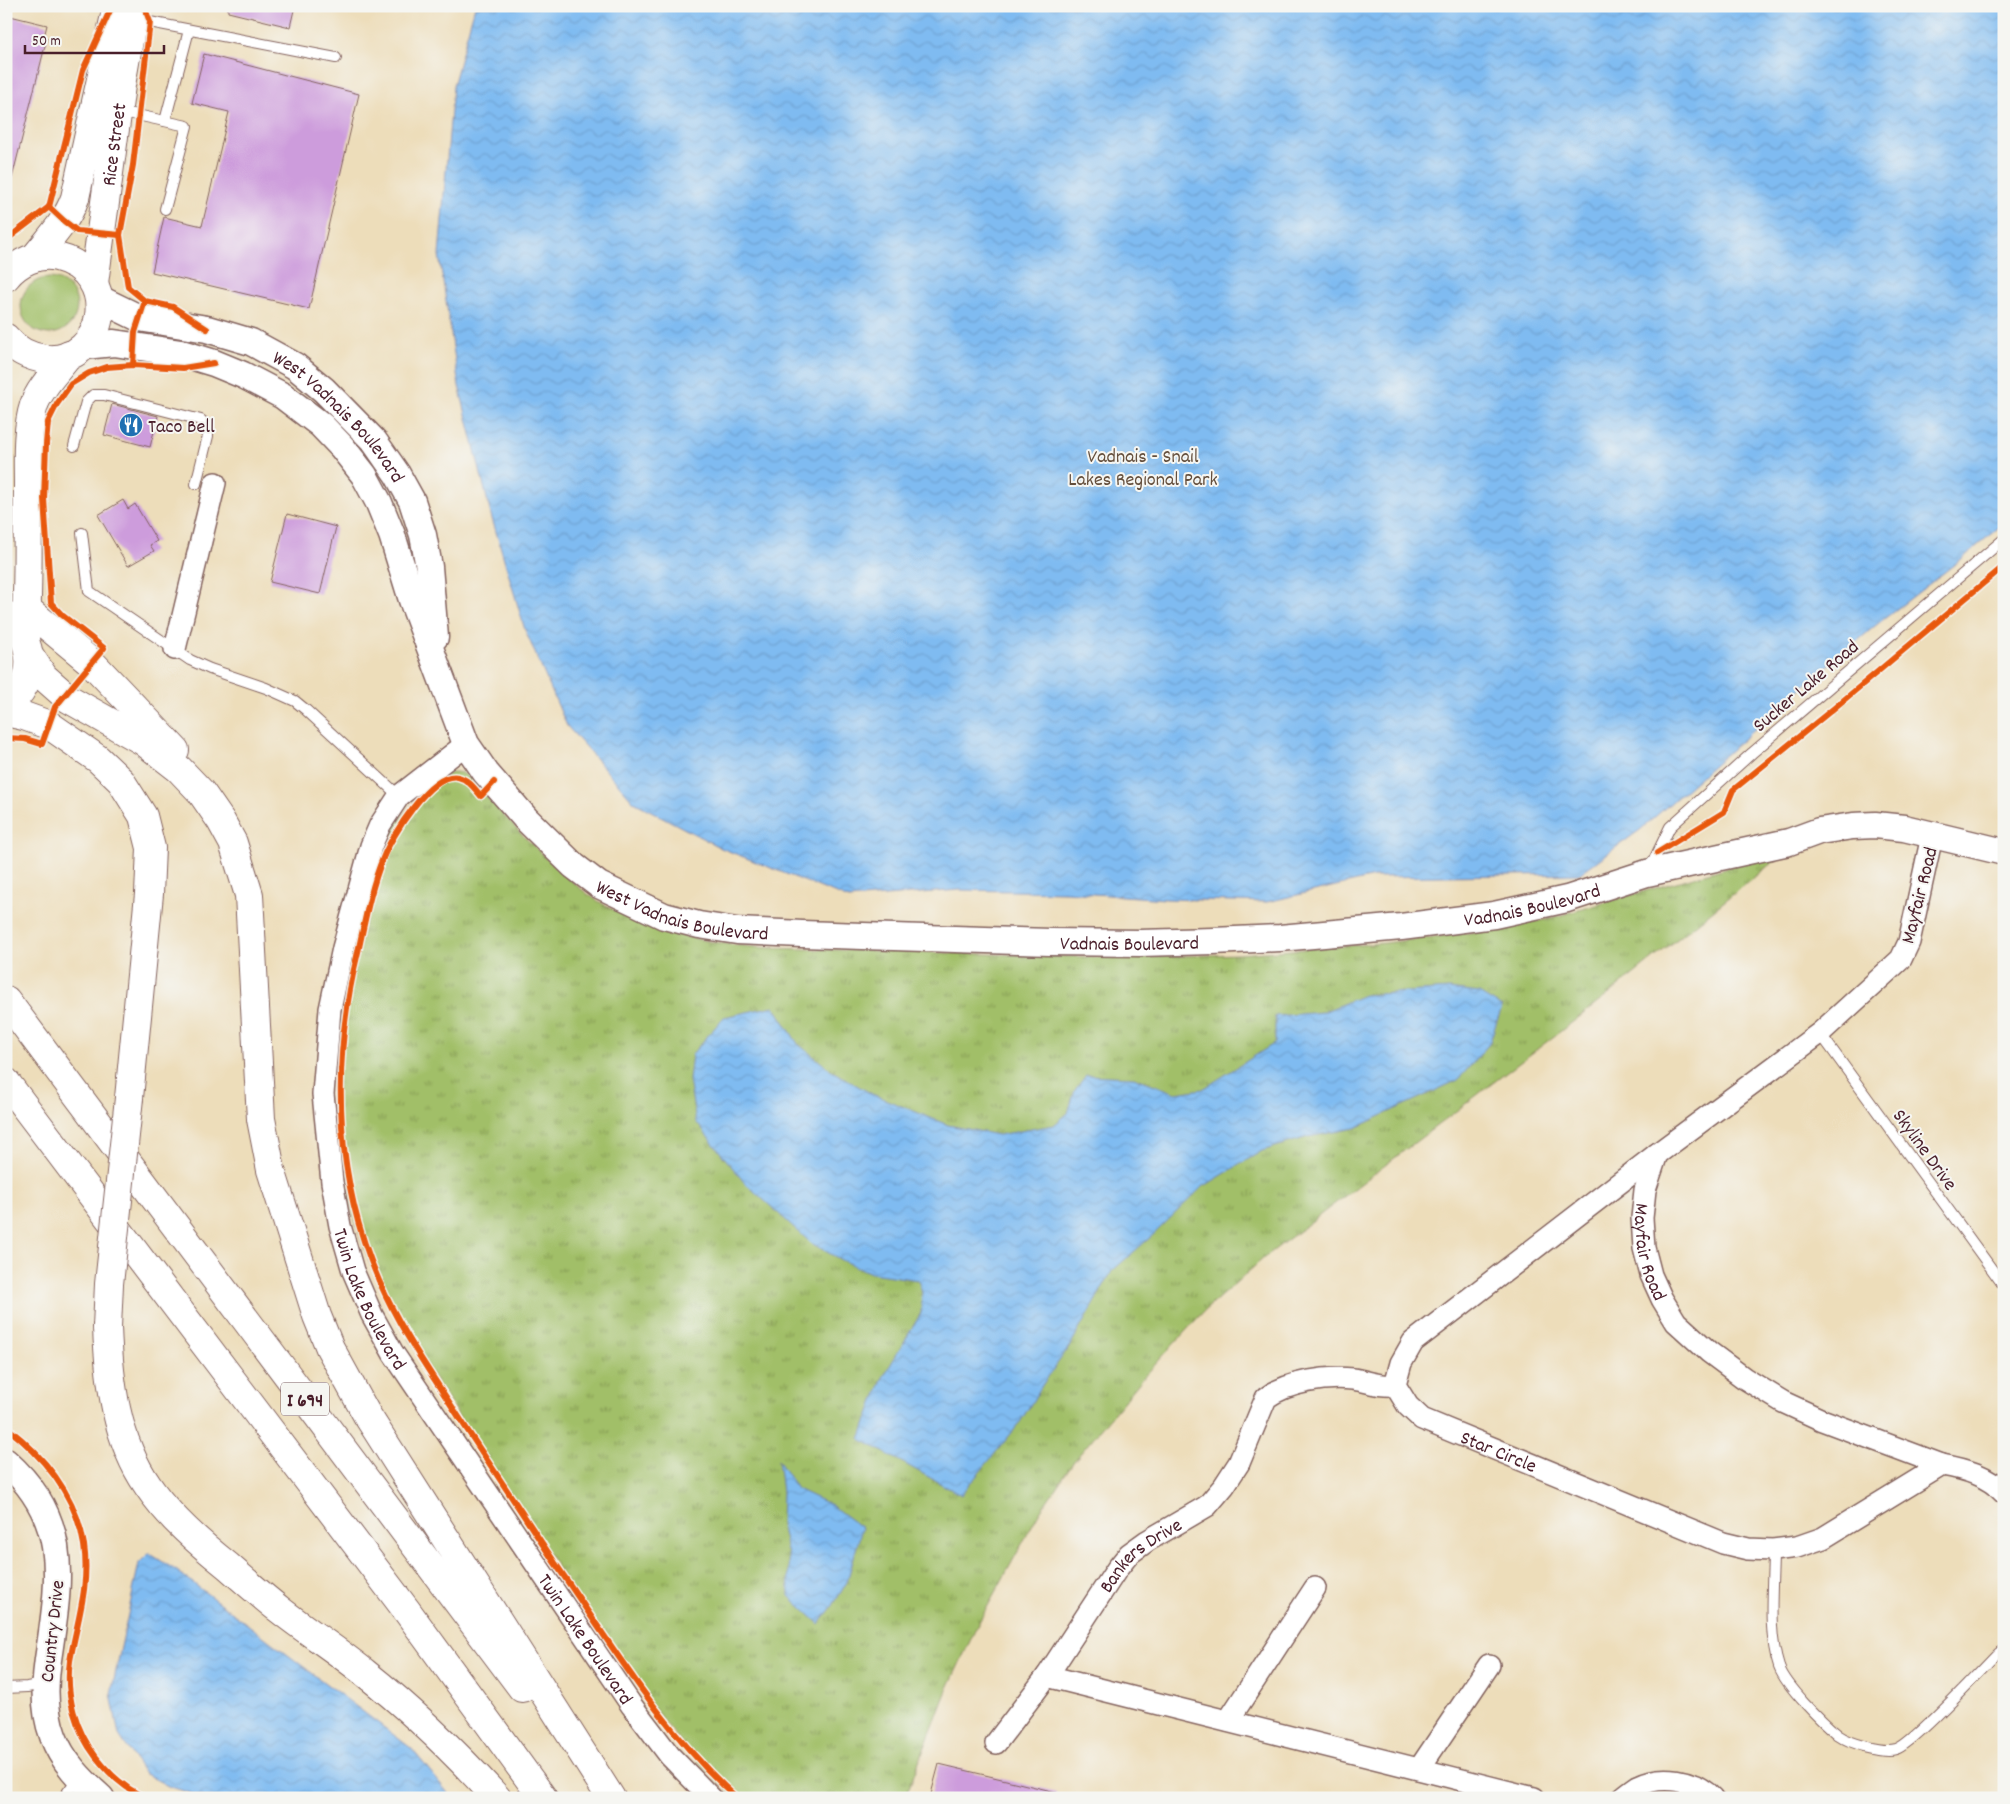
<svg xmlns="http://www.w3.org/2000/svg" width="2010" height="1804" viewBox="0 0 2010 1804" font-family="Dekko,sans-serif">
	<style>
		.green { fill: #a1bf67; stroke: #766f49 }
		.park { fill: url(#park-tufts); stroke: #766f49 }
		.water { fill: url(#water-waves); stroke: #646d8e }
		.building { fill: #cd9cdc }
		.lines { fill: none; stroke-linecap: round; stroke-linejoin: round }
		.service-casing { stroke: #83625d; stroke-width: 12 }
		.minor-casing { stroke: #83625d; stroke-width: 24 }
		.tertiary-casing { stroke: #83625d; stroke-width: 29 }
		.secondary-casing { stroke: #83625d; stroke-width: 30 }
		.motorway-casing { stroke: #83625d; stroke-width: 30 }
		.service { stroke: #fff; stroke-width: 10 }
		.minor { stroke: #fff; stroke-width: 21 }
		.tertiary { stroke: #fff; stroke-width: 26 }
		.secondary { stroke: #fff; stroke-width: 28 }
		.motorway { stroke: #fff; stroke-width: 28 }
		.motorway-bridge-casing { stroke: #83625d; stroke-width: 30; stroke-linecap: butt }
		.motorway-bridge { stroke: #fff; stroke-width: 28 }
		.cycleway-casing { stroke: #f6f6f2; stroke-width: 9 }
		.cycleway { stroke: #e8590c; stroke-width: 6 }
		.labels { text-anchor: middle; stroke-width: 4; stroke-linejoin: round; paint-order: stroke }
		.shield { fill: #f6f6f2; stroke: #7e6067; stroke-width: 1 }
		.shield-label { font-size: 19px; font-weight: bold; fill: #4a1f2b }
		.street-label { font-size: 20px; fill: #4a1f2b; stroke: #f6f6f2 }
		.poi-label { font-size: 20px; fill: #4a1f2b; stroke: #f6f6f2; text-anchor: start }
		.park-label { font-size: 20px; fill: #644f3d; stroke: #f6f6f2 }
	</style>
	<defs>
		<pattern id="park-tufts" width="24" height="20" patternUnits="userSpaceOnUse" patternTransform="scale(1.25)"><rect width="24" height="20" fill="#a1bf67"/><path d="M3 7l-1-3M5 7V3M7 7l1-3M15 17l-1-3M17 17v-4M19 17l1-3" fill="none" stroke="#859b55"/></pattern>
		<pattern id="water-waves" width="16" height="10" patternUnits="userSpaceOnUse" patternTransform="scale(1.25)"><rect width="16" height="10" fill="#7fbbf1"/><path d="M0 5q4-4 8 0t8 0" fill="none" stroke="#6fa0cf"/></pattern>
	</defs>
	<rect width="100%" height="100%" fill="#f6f6f2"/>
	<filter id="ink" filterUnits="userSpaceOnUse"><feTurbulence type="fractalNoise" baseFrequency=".02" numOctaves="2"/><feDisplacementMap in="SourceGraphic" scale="10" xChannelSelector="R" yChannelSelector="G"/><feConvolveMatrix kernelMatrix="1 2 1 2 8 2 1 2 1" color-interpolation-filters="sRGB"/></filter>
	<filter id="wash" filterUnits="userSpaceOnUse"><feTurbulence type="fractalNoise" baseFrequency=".0096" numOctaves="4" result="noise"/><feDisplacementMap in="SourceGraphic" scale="20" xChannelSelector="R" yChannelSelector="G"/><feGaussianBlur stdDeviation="1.12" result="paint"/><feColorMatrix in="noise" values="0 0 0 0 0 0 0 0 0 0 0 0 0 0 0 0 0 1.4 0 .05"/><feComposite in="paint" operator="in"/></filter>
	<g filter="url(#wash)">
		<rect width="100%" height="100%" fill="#edddba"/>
		<circle class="green" cx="49" cy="306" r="28"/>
		<path class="park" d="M451 772C457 772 461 772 466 775 476 782 484 794 492 803 508 820 523 836 540 852 556 867 571 882 589 895 642 932 706 944 770 948L1127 958 1239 954 1385 943 1484 931 1544 920 1788 850 1608 995 1265 1257 1204 1311 1142 1379 1074 1461 1039 1513 978 1624 947 1690 905 1798H735C650 1720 592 1619 529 1524 500 1480 470 1435 442 1390 401 1327 365 1269 348 1194 335 1139 334 1080 342 1023 347 992 356 962 363 931 376 876 381 827 428 790 435 783 443 777 451 772Z"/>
		<g class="water">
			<polygon points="475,6 2004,6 2004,523 1964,557 1875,626 1799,690 1640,830 1579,874 1374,877 1267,902 1166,899 1065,892 959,890 849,899 721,848 634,802 567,726 525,630 491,515 459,386 439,255 453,86"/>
			<polygon points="1449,989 1479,993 1502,1007 1489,1044 1458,1080 1355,1128 1308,1137 1262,1151 1201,1188 1153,1235 1112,1271 1071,1344 1043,1384 1019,1424 961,1495 860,1439 882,1379 921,1313 922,1293 918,1280 871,1273 843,1261 811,1243 744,1182 696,1122 689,1080 692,1054 724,1017 774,1006 798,1044 832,1071 872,1094 948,1125 998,1135 1054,1125 1068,1113 1075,1090 1086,1075 1134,1077 1176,1093 1203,1089 1275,1043 1275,1016 1323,1012 1364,995"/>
			<polygon points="778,1460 797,1489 831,1505 862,1528 847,1582 832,1607 819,1624 789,1596 788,1555 781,1524 782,1492"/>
			<polygon points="149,1553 177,1571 411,1748 452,1798 206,1798 168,1786 144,1773 119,1735 111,1694 139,1563"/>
		</g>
		<g id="blocks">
			<g class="building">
				<polygon points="228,6 277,6 294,10 290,27 228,12"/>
				<polygon points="6,15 47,25 44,37 47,38 12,178 6,178"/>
				<polygon points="204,54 359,94 309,309 152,272 164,217 202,226 229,112 192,103"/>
				<polygon points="112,404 158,416 150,447 104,435"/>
				<polygon points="123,500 128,509 135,504 157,541 150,545 154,551 128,566 98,515"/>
				<polygon points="287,514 336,527 320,594 270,582"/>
				<polygon points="939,1764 1056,1792 1056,1798 930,1798"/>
			</g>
		</g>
	</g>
	<g filter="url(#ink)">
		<use href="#blocks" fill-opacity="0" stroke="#83625d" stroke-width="1"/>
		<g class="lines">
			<g class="service-casing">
				<g id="service">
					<polyline points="134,19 336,58"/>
					<polyline points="119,111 187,126 165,209"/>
					<polyline points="165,121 189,30"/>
					<polyline points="74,446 86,402 93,395 104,395 201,420 208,427 208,436 196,484"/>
					<polyline points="82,533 89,591 190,660 210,669 266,688 295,701 306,710 399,796"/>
					<polyline points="1649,870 1670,827 1752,753 2004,539"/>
					<polyline points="1820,1033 2004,1286"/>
					<path d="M1773 1550C1773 1587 1767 1630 1779 1667 1786 1686 1822 1722 1838 1735 1849 1743 1883 1753 1896 1749 1912 1745 1982 1669 1998 1653L2004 1650"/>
					<polyline points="6,1688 27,1687 44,1684"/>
					<polyline points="63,1798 79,1777"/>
				</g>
			</g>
			<g class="minor-casing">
				<g id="minor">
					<polyline points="175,649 215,483"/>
					<path id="s1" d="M466 744 399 796 380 825 371 846 343 948 330 1009 323 1094 332 1182 340 1226 353 1271 372 1315 393 1353 632 1706 670 1756 711 1798"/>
					<path id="s2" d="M1932 836 1909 942 1901 959 1820 1033 1657 1154 1645 1190 1642 1218 1644 1248 1651 1275 1662 1299 1676 1322 1709 1352 1744 1378 1783 1402 1822 1420 1942 1465C1964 1469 1988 1475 2004 1493"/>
					<path id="s3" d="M1657 1154 1413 1342 1401 1363 1395 1385 1408 1406 1422 1419 1723 1543 1748 1549 1773 1550 1797 1547 1823 1538 1942 1465"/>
					<polyline points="1047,1676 1534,1798"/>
					<polyline points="1228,1721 1315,1588"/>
					<path id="s4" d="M996 1743 1047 1676 1117 1569 1129 1554 1147 1541 1207 1506 1224 1486 1239 1463 1266 1398C1287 1382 1326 1376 1353 1379 1368 1381 1379 1387 1395 1385"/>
					<polyline points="1419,1769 1489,1665"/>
					<path d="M1622 1798C1627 1794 1632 1790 1638 1786 1661 1774 1694 1779 1712 1798"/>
				</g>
			</g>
			<g class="tertiary-casing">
				<g id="tertiary">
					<path id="s5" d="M100 299 139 318 207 329 251 342 295 366 324 390 374 441 397 474 412 501 423 535 429 567 435 637"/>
					<path id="s6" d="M84 346 114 343 181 353 214 363 243 375 283 396 321 425 342 447 364 475 379 503 392 535 412 600 466 744 486 773 526 819 574 866 599 885 664 916 699 925 737 931 802 934 1050 942 1140 943 1213 941 1280 938 1401 927 1494 915 1567 899 1647 873 1789 842 1819 831 1853 826 1875 825 1904 828 2004 852"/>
					<path d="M6 1462C67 1516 61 1572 50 1646 45 1677 42 1706 53 1736 62 1761 81 1780 101 1798"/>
				</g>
			</g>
			<g class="secondary-casing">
				<g id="secondary">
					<path d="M35 257C50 238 67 221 75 198L117 6"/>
					<path d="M6 277C17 263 38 252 57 257 123 273 107 364 45 359 30 357 16 350 6 338"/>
					<path id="s7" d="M94 283 121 85 135 6"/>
					<path d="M6 615C35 640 39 682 6 706"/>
					<path d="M25 639C29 588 27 537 28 486 28 460 26 430 34 405 40 387 58 370 69 355"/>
				</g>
			</g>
			<g class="motorway-casing">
				<g id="motorway">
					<polyline points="28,610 92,663 175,750"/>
					<polyline points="30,656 44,677 69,699 143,741 179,769 201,792 221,821 233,843 249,895 261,1119 271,1170 317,1316 330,1348 367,1415 611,1798"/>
					<polyline points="6,712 24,716 49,725 98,759 121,781 143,816 151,848 149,894 129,1098"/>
					<polyline points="6,1000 522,1688"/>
					<polyline points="6,1082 407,1611 543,1798"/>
					<path d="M107 1327C109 1381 116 1440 148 1486 169 1517 199 1543 228 1566 245 1581 262 1596 280 1610 308 1632 338 1651 365 1673 413 1711 456 1753 497 1798"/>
				</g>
			</g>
			<use href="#service" class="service"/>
			<use href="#minor" class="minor"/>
			<use href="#tertiary" class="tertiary"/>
			<use href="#secondary" class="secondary"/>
			<use href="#motorway" class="motorway"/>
			<g class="motorway-bridge-casing">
				<polyline id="motorway-bridge" points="107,1327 109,1284 129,1098"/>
			</g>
			<use href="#motorway-bridge" class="motorway-bridge"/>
			<g class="cycleway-casing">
				<g id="cycleway">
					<polyline points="144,6 150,22 133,165 120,235 128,287 145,301 173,307 207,329"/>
					<polyline points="49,207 64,221 77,231 120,235"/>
					<polyline points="6,240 49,207 83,70 112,6"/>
					<polyline points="133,365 135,332 145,301"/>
					<polyline points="6,738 25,739 42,744 55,707 104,648 62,615 51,603 44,499 46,444 48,422 57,404 71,384 89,373 107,367 133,365 183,368 214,363"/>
					<path d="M494 782 481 796C475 789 468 779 458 777 431 771 391 837 383 858 371 887 365 920 358 952 330 1066 334 1188 386 1296 409 1344 440 1387 468 1431 497 1475 526 1519 555 1563 611 1644 663 1732 737 1798"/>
					<polyline points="1657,853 1724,812 1733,790 1833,709 2004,566"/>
					<path d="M6 1427C45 1457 76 1495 84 1545 90 1586 77 1621 70 1661 65 1695 76 1731 96 1757 110 1775 125 1789 146 1798"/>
				</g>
			</g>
			<use href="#cycleway" class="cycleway"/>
		</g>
	</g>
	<defs>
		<g id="restaurant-disc" transform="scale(1.25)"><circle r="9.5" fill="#1f6fb2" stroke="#f6f6f2"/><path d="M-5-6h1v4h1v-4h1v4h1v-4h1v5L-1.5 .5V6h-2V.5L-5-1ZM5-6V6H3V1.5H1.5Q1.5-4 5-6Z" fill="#fff"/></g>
	</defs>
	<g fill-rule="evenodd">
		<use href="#restaurant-disc" x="131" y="425"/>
	</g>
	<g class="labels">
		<rect class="shield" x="281" y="1382.5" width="48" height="33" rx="4"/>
		<g class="shield-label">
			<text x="305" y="1406">I 694</text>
		</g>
		<g class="street-label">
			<text dy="7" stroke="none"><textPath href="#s7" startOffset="140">Rice Street</textPath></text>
			<text dy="7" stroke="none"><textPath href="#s5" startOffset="275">West Vadnais Boulevard</textPath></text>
			<text transform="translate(1805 685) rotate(-40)" y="7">Sucker Lake Road</text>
			<text transform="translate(1918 895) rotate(-76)" y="7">Mayfair Road</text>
			<text dy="7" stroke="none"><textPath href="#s6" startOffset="1750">Vadnais Boulevard</textPath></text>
			<text dy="7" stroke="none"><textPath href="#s6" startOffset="894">West Vadnais Boulevard</textPath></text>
			<text dy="7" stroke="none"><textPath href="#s6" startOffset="1345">Vadnais Boulevard</textPath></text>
			<text transform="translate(1926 1149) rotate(54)" y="7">Skyline Drive</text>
			<text dy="7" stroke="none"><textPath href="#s2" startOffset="541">Mayfair Road</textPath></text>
			<text dy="7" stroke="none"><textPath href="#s1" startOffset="608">Twin Lake Boulevard</textPath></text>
			<text dy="7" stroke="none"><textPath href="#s3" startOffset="482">Star Circle</textPath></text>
			<text dy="7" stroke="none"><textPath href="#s4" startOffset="239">Bankers Drive</textPath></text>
			<text transform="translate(51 1631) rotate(-84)" y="7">Country Drive</text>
			<text dy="7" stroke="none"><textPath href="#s1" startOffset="1012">Twin Lake Boulevard</textPath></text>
		</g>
		<g class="poi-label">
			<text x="148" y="432">Taco Bell</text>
		</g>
		<g class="park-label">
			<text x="1143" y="462">Vadnais - Snail<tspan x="1143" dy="23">Lakes Regional Park</tspan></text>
		</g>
	</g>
	<rect width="2010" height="1804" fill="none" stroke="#f6f6f2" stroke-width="25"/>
	<path d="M25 45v8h139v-8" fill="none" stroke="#4a1f2b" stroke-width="2.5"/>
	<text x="32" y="45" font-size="15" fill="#4a1f2b" stroke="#f6f6f2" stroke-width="4" paint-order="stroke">50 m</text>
</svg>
